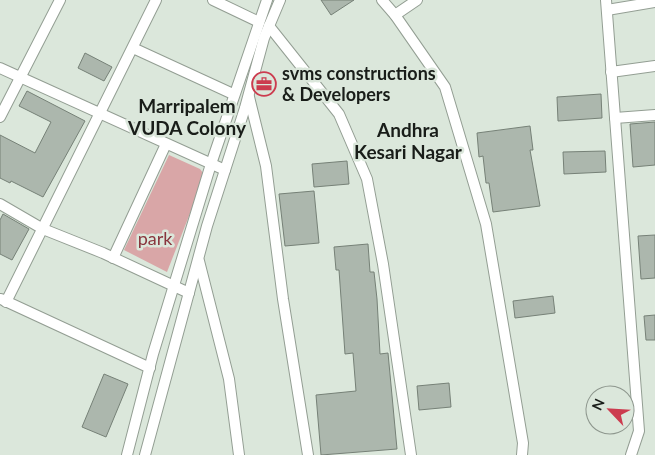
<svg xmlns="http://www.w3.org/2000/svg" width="655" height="455" font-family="Lato,sans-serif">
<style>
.green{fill:#d9a6a7}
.building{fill:#acb7ad;stroke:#768177}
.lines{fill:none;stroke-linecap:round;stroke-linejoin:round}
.minor-casing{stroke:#939e93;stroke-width:12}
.minor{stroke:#fff;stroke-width:10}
.labels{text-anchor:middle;stroke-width:5;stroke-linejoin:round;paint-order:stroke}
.poi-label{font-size:18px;font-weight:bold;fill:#191d19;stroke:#dbe7db;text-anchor:start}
.park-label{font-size:18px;fill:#89353d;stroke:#dbe7db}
.neighbourhood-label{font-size:19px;font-weight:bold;fill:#191d19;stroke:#dbe7db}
</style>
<rect width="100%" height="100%" fill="#dbe7db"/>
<polygon class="green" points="169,155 200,169 203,173 196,198 167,272 124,250"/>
<g class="building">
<polygon points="321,0 354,0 331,15"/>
<polygon points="85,53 112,67 104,81 78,68"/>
<polygon points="27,91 85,121 43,197 11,181 10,183 0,178 0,135 35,153 51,122 19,106"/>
<polygon points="601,94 602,118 558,121 557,97"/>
<polygon points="655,122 655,165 633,167 630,124"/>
<polygon points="530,126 533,150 530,150 540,206 493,212 489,183 486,183 483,156 479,157 477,133"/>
<polygon points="605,151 606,172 564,174 563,152"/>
<polygon points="347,161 349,184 314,187 312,164"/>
<polygon points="314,191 319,243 285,246 279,194"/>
<polygon points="3,214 29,229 12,260 0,254 0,220"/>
<polygon points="655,235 655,278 641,279 638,236"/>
<polygon points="368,244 370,272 374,272 377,299 380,354 388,353 397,449 321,455 316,395 356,391 353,353 345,354 339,270 336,270 334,247"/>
<polygon points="553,296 555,313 515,318 513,301"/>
<polygon points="655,315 655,340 646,340 644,316"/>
<polygon points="104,374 128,384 106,437 82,427"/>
<polygon points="449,383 451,407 419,410 417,386"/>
</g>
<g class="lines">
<g class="minor-casing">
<g id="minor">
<polyline points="213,0 259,22"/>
<polyline points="382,0 395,15 445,87 486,224 523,443 522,455"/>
<polyline points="606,0 639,431 631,455"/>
<polyline points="607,10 655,2"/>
<polyline points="395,15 417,0"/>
<polyline points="269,26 339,114 367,179 383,264 411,455"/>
<polyline points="133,48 233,94"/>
<polyline points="0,68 225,170"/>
<polyline points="611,72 655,66"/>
<polyline points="249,97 266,166 283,299 308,455"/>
<polyline points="0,117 60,0"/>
<polyline points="615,118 655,115"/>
<polyline points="0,204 43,229 103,253 189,293"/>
<polyline points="113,258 166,144"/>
<polyline points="199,261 229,379 239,455"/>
<polyline points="1,299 150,368"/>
<polyline points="6,302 156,0"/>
<polyline points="127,455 153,354 211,164 267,0"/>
<polyline points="145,455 207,226 245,108 264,38 280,0"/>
</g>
</g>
<use href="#minor" class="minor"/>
</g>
<defs>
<g id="office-ring" transform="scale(1.25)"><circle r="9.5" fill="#dbe7db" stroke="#cc3c4f" stroke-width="1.5"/><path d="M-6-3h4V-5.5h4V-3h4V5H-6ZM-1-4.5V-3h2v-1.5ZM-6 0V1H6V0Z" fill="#cc3c4f"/></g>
</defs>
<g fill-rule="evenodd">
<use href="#office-ring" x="264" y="84"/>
</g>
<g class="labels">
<g class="poi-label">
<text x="282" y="80">svms constructions<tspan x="282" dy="21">&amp; Developers</tspan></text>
</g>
<g class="park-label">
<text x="155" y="245">park</text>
</g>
<g class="neighbourhood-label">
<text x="187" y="113">Marripalem<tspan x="187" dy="22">VUDA Colony</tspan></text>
<text x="408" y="137">Andhra<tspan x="408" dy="22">Kesari Nagar</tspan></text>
</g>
</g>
<g transform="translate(610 410) rotate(295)"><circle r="24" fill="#dbe7db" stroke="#8d968d"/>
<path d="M0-4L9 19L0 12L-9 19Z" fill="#cc3c4f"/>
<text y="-8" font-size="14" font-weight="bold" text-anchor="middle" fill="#191d19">N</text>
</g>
</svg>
